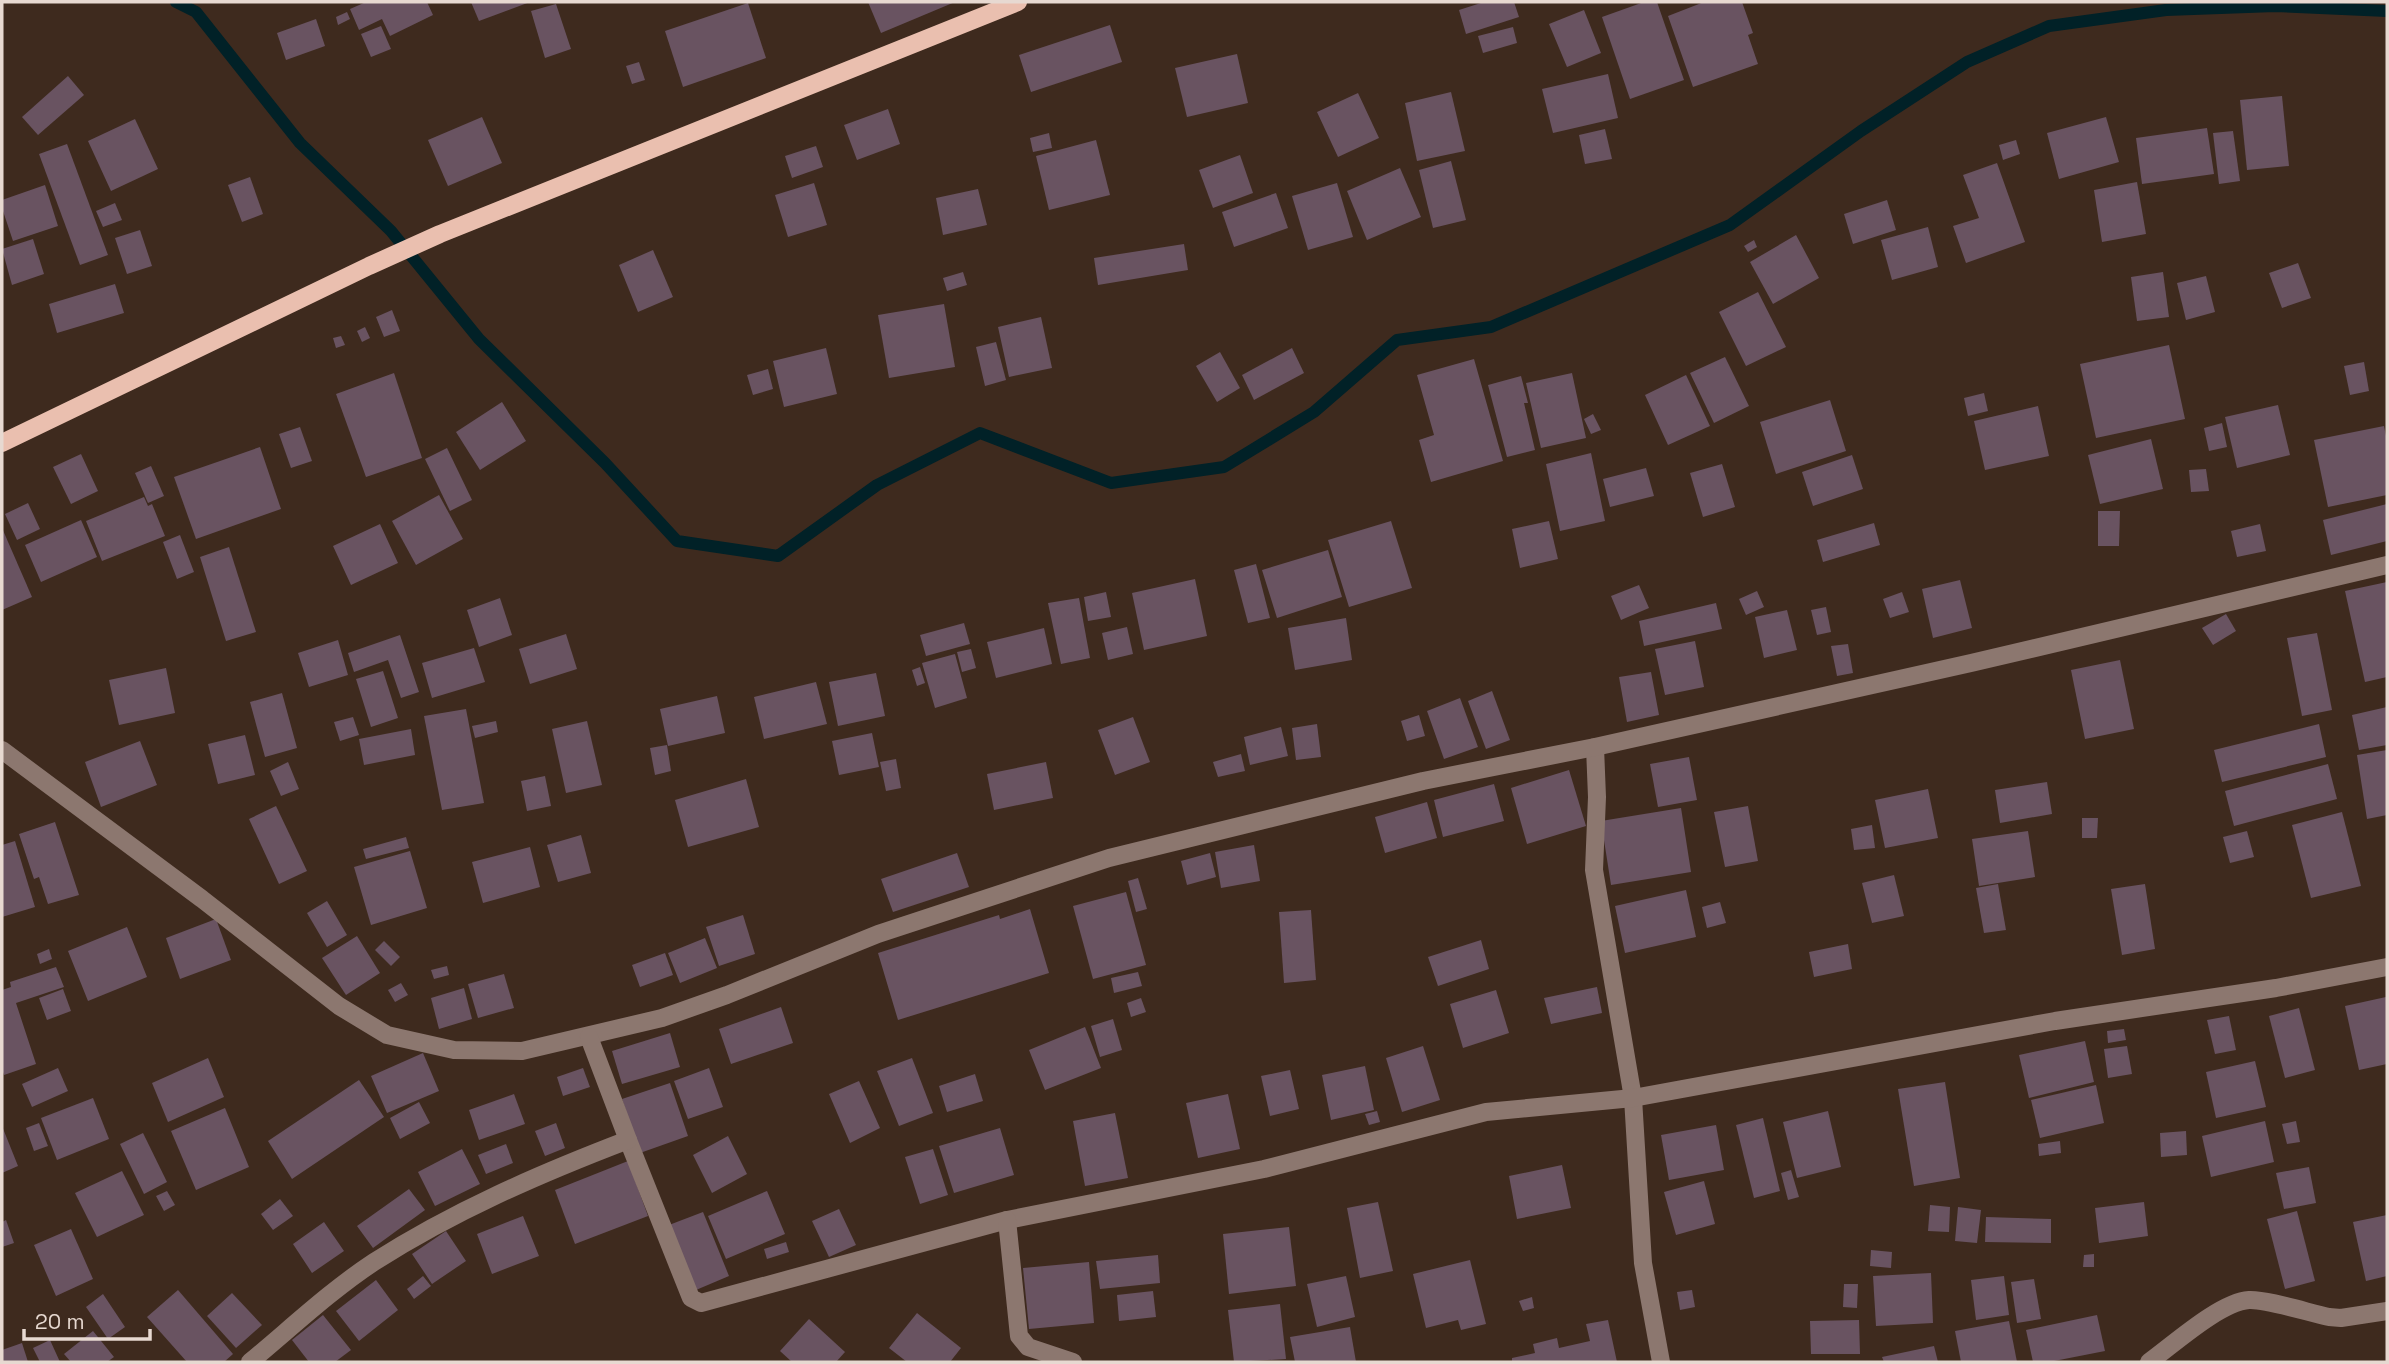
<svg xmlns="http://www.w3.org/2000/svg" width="2389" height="1364" font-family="'Space Grotesk',sans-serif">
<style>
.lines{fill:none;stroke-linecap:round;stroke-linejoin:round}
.stream{stroke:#012127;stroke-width:12}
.building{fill:#695361}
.minor{stroke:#8c776f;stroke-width:18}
.major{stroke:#eabfaf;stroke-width:18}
</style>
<rect width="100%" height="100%" fill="#3e2a1e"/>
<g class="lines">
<polyline class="stream" points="176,2 196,12 300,143 391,231 479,339 605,463 677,541 778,556 877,485 980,433 1111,483 1224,467 1314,412 1397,340 1491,327 1730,225 1861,131 1967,62 2049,26 2166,10 2275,6 2387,11"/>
</g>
<g class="building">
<polygon points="366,2 427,2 433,15 390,36 382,19 359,30 350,9"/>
<polygon points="471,2 530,2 479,21"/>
<polygon points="868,2 955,2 881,33"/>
<polygon points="1484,2 1514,2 1519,17 1466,34 1459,10"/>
<polygon points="1644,2 1657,2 1684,80 1630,99 1602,17"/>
<polygon points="1704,2 1742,2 1753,33 1748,35 1758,64 1693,87 1668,16"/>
<polygon points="748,3 766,58 683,87 665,31"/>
<polygon points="556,4 571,49 545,58 531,11"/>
<polygon points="1584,10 1601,53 1567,67 1549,24"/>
<polygon points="347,12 350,19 338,25 336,17"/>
<polygon points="316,19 325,46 286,60 277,33"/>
<polygon points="1110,25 1122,62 1031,92 1019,55"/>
<polygon points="381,26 391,49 371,57 361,34"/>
<polygon points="1513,27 1517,43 1483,53 1478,36"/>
<polygon points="1237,54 1248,103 1187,117 1175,68"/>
<polygon points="639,62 645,80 632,84 626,66"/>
<polygon points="1608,74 1618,118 1553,133 1542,89"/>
<polygon points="68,76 84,95 38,135 22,117"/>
<polygon points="1451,92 1465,151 1417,161 1405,103"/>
<polygon points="1358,93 1379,138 1338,157 1317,112"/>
<polygon points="2282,96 2289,166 2247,170 2240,100"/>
<polygon points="888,109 900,144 857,160 844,125"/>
<polygon points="482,117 502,163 448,186 428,140"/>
<polygon points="2106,117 2119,162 2059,179 2047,133"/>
<polygon points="135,119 158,169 111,191 88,141"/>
<polygon points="2207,128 2214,174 2142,184 2136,138"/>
<polygon points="1605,129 1612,159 1585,164 1579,135"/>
<polygon points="2233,131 2240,181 2219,184 2213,133"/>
<polygon points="1049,133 1052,148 1033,152 1030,138"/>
<polygon points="1096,140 1110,195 1049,210 1036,156"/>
<polygon points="2016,140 2020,154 2003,160 1999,145"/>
<polygon points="67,144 108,255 80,265 39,154"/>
<polygon points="816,146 823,167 792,178 785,156"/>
<polygon points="1240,155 1253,193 1213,208 1199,170"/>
<polygon points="1451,161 1466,220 1433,228 1419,170"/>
<polygon points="1997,163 2025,242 1966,263 1953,226 1979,218 1963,175"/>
<polygon points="1400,168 1421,217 1367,240 1347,191"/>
<polygon points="250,177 263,214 242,222 228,185"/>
<polygon points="2137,182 2146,234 2102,242 2094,190"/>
<polygon points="814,183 827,225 788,237 775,195"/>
<polygon points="1337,183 1353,237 1308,250 1292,196"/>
<polygon points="45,185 58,226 13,241 2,208 2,200"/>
<polygon points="978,189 987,225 943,235 936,198"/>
<polygon points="1276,193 1288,228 1234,247 1222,212"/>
<polygon points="1887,200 1896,230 1853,244 1844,214"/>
<polygon points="115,203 122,220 103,227 96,211"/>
<polygon points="1928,227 1938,267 1892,280 1881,240"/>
<polygon points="140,230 152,266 127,274 115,238"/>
<polygon points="1796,235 1819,278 1773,304 1750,262"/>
<polygon points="33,239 44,274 12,285 2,249"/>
<polygon points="1754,240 1757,247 1748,252 1744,246"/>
<polygon points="1184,244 1188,270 1098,285 1094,258"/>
<polygon points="653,250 673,297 638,312 619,265"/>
<polygon points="2298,263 2311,298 2282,308 2269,273"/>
<polygon points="963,272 967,285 947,291 943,278"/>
<polygon points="2163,272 2169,317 2137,321 2131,277"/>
<polygon points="2206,276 2215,312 2186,320 2177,283"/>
<polygon points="115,284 124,313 57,333 49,304"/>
<polygon points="1758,292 1786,347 1746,366 1719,312"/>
<polygon points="944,304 955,367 889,378 878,315"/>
<polygon points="392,310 400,331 384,337 376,317"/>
<polygon points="1041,317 1052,368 1009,377 998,327"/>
<polygon points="365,327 370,338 362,342 357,331"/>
<polygon points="341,336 345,345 336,348 333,338"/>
<polygon points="996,342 1006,380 985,386 976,347"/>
<polygon points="2169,345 2185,419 2096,438 2080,364"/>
<polygon points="826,348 837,394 784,407 773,361"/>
<polygon points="1292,348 1304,373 1254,400 1242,375"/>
<polygon points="1220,352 1240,388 1217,402 1196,366"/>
<polygon points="1725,357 1749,406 1714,423 1690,373"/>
<polygon points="1474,359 1503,461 1431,482 1419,440 1434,435 1417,375"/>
<polygon points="2364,362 2369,391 2350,395 2344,366"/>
<polygon points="768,369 773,389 753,395 747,375"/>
<polygon points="394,373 422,458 366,477 336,394"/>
<polygon points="1572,373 1586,438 1541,448 1526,383"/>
<polygon points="1686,375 1710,426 1668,445 1645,395"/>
<polygon points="1521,376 1528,403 1524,403 1535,450 1507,457 1488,385"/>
<polygon points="1984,393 1988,411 1968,416 1964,398"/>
<polygon points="1830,400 1846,451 1776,474 1760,422"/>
<polygon points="502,402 526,441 480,470 456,432"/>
<polygon points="2278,405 2290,455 2237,468 2225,417"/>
<polygon points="2038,406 2049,456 1985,470 1974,421"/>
<polygon points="1593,414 1601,430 1591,434 1584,419"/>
<polygon points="2222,423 2227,447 2209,451 2204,428"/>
<polygon points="2384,426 2387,441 2387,495 2328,507 2314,440"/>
<polygon points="300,427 312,461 291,468 279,434"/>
<polygon points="2151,439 2163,489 2100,504 2088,455"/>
<polygon points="260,447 281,509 196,539 174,477"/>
<polygon points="447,448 472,500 450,511 425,459"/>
<polygon points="1591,453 1605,521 1560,531 1546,464"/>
<polygon points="81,454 98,491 71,504 53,467"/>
<polygon points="1852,455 1863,489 1813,506 1802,472"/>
<polygon points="1722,464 1735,507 1703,517 1690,473"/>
<polygon points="151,466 164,496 148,503 135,473"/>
<polygon points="1646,468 1654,496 1610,507 1603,479"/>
<polygon points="2206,469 2209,491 2191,492 2189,470"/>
<polygon points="439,495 463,539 416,565 392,521"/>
<polygon points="144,497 148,506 152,504 165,536 102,561 86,521"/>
<polygon points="28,503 40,529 17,540 5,514"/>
<polygon points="2387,504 2387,541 2331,555 2323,520"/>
<polygon points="2098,511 2120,511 2119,546 2098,546"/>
<polygon points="81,520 97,557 41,582 25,545"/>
<polygon points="1391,521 1412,588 1349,607 1328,540"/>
<polygon points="1549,521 1558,559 1520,568 1512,529"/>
<polygon points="1874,523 1880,545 1823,562 1817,540"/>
<polygon points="380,524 398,563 351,585 333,546"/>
<polygon points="2260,524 2266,551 2237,557 2231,531"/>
<polygon points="2,528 32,597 2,610"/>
<polygon points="180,535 194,572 177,579 163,542"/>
<polygon points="229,547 256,632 226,641 200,557"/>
<polygon points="1328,550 1342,597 1277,618 1262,570"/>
<polygon points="1256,564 1270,618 1248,623 1234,570"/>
<polygon points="1195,579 1207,636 1144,650 1132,593"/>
<polygon points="1960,580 1972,628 1933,638 1922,589"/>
<polygon points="2387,582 2387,677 2365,682 2345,591"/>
<polygon points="1639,585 1649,608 1621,620 1611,596"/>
<polygon points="1757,591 1764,607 1746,615 1739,599"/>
<polygon points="1106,592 1111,617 1088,621 1084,597"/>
<polygon points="1902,592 1909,612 1890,618 1883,599"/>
<polygon points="500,598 512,635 479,647 467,610"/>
<polygon points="1079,598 1090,658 1061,664 1048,603"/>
<polygon points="1716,603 1722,629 1644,646 1639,621"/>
<polygon points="1826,607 1831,632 1817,635 1811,610"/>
<polygon points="1787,610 1797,650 1764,658 1755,617"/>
<polygon points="2226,614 2236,631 2213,645 2202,628"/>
<polygon points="1346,618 1352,660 1295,670 1288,628"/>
<polygon points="964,623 970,644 926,656 920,635"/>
<polygon points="1127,627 1133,654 1108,660 1102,633"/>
<polygon points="1044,628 1052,664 996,678 987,642"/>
<polygon points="2317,633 2332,710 2302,716 2287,638"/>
<polygon points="566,634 577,669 530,684 519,649"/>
<polygon points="400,635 419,692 401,698 388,660 354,672 348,653"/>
<polygon points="338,640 348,675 309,687 298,653"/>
<polygon points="1695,641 1704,687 1665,695 1655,649"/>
<polygon points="1848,644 1853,673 1837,676 1831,646"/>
<polygon points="474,648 485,682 432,698 422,663"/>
<polygon points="971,649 976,668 962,672 957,652"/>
<polygon points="955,654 967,698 935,708 922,663"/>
<polygon points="2120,660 2134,729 2085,739 2071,670"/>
<polygon points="920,667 925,683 917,686 912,670"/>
<polygon points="166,668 175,713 119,725 109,680"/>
<polygon points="383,671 398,718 371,727 356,679"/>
<polygon points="1651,672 1659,715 1627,722 1619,677"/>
<polygon points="876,673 885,716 838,726 829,682"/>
<polygon points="816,682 827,724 764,739 754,697"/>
<polygon points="1492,691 1510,740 1486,749 1468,701"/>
<polygon points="282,693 297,748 265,757 250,702"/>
<polygon points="717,696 725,733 668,746 660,709"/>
<polygon points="1460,698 1478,747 1444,759 1427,711"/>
<polygon points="2387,707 2387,745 2359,750 2352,715"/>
<polygon points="466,709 484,803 442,810 424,716"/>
<polygon points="1419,715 1425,736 1407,741 1401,721"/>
<polygon points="353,717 359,735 340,741 334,722"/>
<polygon points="1133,717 1150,762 1115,775 1098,730"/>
<polygon points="496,721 498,732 475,738 472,726"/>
<polygon points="587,721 602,785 566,793 552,729"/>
<polygon points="1317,724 1321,757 1296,760 1292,728"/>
<polygon points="2319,724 2326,757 2222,782 2214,750"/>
<polygon points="1281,727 1288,756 1250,765 1244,737"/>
<polygon points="411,729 415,755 364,765 359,739"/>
<polygon points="872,733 879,767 839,775 832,741"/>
<polygon points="245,735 255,775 218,784 208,744"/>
<polygon points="140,741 157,785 101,807 85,762"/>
<polygon points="667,745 671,771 655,775 650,748"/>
<polygon points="2387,750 2387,815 2367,819 2357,755"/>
<polygon points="1241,754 1245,771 1218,777 1213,762"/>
<polygon points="1689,757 1697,800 1658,807 1650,764"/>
<polygon points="896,759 901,788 886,791 880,762"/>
<polygon points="288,762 299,789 281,796 270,771"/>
<polygon points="1046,762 1053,798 994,810 987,774"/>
<polygon points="2328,764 2337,799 2234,826 2225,791"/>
<polygon points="1569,770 1586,826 1527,844 1511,788"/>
<polygon points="545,776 551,806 527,811 521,781"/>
<polygon points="746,779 759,827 688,847 675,800"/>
<polygon points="2047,782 2052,814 2000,823 1995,790"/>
<polygon points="1494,784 1504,821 1443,837 1434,800"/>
<polygon points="1928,789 1938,838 1885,848 1875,800"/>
<polygon points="1427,802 1437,838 1385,853 1375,817"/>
<polygon points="276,806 307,871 279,884 249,819"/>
<polygon points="1748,806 1758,861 1725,867 1714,812"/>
<polygon points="1681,808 1691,872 1611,885 1601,821"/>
<polygon points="2342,812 2361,886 2311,898 2292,825"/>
<polygon points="2082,818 2098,818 2097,838 2082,838"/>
<polygon points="55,822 79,895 48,904 39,877 34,879 19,834"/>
<polygon points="1872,825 1875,848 1854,850 1851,829"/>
<polygon points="2028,831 2035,877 1979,886 1972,839"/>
<polygon points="2247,831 2254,857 2230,863 2223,837"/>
<polygon points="581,835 591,873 558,882 547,845"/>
<polygon points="406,837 409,848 366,859 363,849"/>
<polygon points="15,841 35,907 2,917 2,845"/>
<polygon points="1254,845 1260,881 1221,888 1215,852"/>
<polygon points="530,847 540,887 483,903 472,862"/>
<polygon points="410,851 427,908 371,925 354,867"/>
<polygon points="957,853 969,887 893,912 881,879"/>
<polygon points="1210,853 1216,877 1187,885 1181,861"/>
<polygon points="1894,875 1904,916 1872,923 1862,883"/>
<polygon points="1138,878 1147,909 1136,912 1128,881"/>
<polygon points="1998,884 2006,930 1984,933 1976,888"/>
<polygon points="2145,884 2155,949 2122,955 2111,889"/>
<polygon points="1686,890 1696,937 1625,953 1615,906"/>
<polygon points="1126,892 1146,965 1093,979 1073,906"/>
<polygon points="327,901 347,935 327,947 307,913"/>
<polygon points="1720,902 1726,923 1707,928 1702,907"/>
<polygon points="1030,909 1049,973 898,1020 878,953 999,915 1000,919"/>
<polygon points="1311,910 1316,980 1284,983 1279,912"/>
<polygon points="743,915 755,954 719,966 706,927"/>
<polygon points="216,919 231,960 180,979 166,938"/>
<polygon points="127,927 147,977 88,1001 68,951"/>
<polygon points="357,936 380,973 346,995 322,958"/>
<polygon points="705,938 717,968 680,983 668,953"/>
<polygon points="1481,940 1489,969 1438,986 1428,957"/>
<polygon points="384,941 400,957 391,966 375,950"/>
<polygon points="1848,944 1852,969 1814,977 1809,952"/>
<polygon points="49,949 52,959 40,964 37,954"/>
<polygon points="665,953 673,975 640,987 632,965"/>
<polygon points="447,966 449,975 434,979 431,970"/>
<polygon points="56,967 64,987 16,1003 36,1064 4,1075 2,1069 2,990 11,987 10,982"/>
<polygon points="1138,972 1142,986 1114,993 1111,978"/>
<polygon points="504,974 514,1008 478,1018 468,984"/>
<polygon points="401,983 408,995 395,1002 388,990"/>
<polygon points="1597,987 1602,1013 1551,1024 1544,998"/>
<polygon points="464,988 472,1019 439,1029 431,998"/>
<polygon points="63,989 71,1011 47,1020 39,998"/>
<polygon points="1496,990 1509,1033 1463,1048 1450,1004"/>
<polygon points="2386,997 2387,1064 2359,1070 2345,1006"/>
<polygon points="1141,998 1146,1012 1131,1017 1127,1003"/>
<polygon points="781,1007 793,1043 731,1064 719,1029"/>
<polygon points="2299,1008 2315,1070 2285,1078 2269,1016"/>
<polygon points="2229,1016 2236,1050 2215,1054 2207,1020"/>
<polygon points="1113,1019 1122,1050 1100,1057 1091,1026"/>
<polygon points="1085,1027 1101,1068 1045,1090 1029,1050"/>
<polygon points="2124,1029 2126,1040 2108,1043 2107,1031"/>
<polygon points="670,1033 680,1067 622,1084 612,1051"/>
<polygon points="2085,1041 2094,1082 2029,1098 2019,1055"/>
<polygon points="1423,1046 1440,1100 1402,1112 1386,1058"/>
<polygon points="2127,1046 2132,1074 2108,1078 2104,1049"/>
<polygon points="423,1053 439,1091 387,1113 371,1076"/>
<polygon points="208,1058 224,1097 168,1122 152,1083"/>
<polygon points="912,1058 933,1113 899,1126 877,1071"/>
<polygon points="2255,1061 2266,1107 2216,1118 2206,1072"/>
<polygon points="1365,1066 1374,1110 1331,1120 1322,1075"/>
<polygon points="58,1068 68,1091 32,1107 22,1084"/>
<polygon points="583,1068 590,1087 563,1096 557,1077"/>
<polygon points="709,1068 723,1107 688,1119 674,1081"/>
<polygon points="1290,1070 1299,1109 1270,1116 1261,1076"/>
<polygon points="975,1074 983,1101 947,1112 939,1086"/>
<polygon points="359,1080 384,1117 292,1179 268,1141"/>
<polygon points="859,1081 880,1128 850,1143 829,1094"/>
<polygon points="1945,1082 1960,1178 1914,1186 1898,1089"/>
<polygon points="670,1083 688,1136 640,1153 622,1099"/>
<polygon points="2096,1085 2104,1123 2040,1138 2031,1100"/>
<polygon points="514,1094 525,1124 479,1140 469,1110"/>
<polygon points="1228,1094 1240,1149 1198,1158 1186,1103"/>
<polygon points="93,1098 109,1139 57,1160 41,1118"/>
<polygon points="419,1102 430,1123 400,1139 390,1118"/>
<polygon points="225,1108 249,1167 196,1190 171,1131"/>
<polygon points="1377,1111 1380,1122 1369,1125 1365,1114"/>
<polygon points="1828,1111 1841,1167 1797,1178 1783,1122"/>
<polygon points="1115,1113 1128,1178 1085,1186 1073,1121"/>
<polygon points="1763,1118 1780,1191 1754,1198 1736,1125"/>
<polygon points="2265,1121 2274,1162 2211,1177 2202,1136"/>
<polygon points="2296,1121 2300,1142 2287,1144 2282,1124"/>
<polygon points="39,1123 48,1146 34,1151 26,1128"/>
<polygon points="556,1123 565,1148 545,1156 535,1131"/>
<polygon points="1716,1125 1724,1170 1669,1180 1661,1135"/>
<polygon points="2,1126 18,1166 2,1173"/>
<polygon points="1000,1128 1014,1175 954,1193 939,1146"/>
<polygon points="2186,1131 2187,1155 2161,1157 2160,1133"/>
<polygon points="143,1133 167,1182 144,1194 120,1144"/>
<polygon points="728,1136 747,1174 712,1193 693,1155"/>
<polygon points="2060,1141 2061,1153 2039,1156 2038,1144"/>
<polygon points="506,1144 513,1163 486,1174 478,1155"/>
<polygon points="462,1149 480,1184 435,1206 418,1172"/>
<polygon points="933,1149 948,1195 920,1204 905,1157"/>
<polygon points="628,1161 648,1216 575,1244 555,1190"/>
<polygon points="1562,1165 1571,1208 1517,1219 1509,1176"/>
<polygon points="2309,1167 2316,1203 2284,1209 2276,1173"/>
<polygon points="1791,1170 1799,1197 1788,1200 1781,1173"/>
<polygon points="122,1171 144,1215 97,1237 75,1193"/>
<polygon points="1704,1181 1715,1224 1676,1235 1664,1192"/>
<polygon points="409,1189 425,1210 373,1248 357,1226"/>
<polygon points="167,1191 175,1205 164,1211 156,1196"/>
<polygon points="767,1191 785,1234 726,1259 708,1216"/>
<polygon points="280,1199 293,1216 273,1230 261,1214"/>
<polygon points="1378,1202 1393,1271 1360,1278 1347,1208"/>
<polygon points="2144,1202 2148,1236 2099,1243 2095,1208"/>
<polygon points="1930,1205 1950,1207 1949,1232 1928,1231"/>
<polygon points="1958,1207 1981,1210 1977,1243 1955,1241"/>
<polygon points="839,1209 856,1245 829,1257 812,1221"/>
<polygon points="2297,1211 2315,1281 2285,1289 2267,1219"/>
<polygon points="703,1212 729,1276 696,1290 669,1225"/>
<polygon points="2387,1215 2387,1276 2366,1281 2353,1222"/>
<polygon points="523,1216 539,1256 492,1274 477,1234"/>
<polygon points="1986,1217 2051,1219 2051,1243 1985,1242"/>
<polygon points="6,1220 14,1243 2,1247 2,1222"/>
<polygon points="324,1222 344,1251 312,1273 293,1244"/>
<polygon points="1289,1227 1296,1286 1229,1294 1223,1234"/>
<polygon points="71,1229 93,1279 56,1296 34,1245"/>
<polygon points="446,1231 466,1261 432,1284 412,1254"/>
<polygon points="786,1242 789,1252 767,1259 764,1249"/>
<polygon points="1871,1250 1892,1252 1891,1268 1870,1266"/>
<polygon points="2094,1254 2094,1267 2083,1267 2084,1255"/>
<polygon points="1158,1255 1160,1283 1100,1289 1096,1261"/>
<polygon points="1470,1260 1486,1324 1461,1330 1458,1320 1426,1328 1413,1274"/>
<polygon points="1089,1262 1094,1323 1029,1329 1023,1268"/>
<polygon points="1931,1273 1933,1323 1876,1326 1873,1276"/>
<polygon points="423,1276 431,1286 414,1299 407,1289"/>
<polygon points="1346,1276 1355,1317 1317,1327 1307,1284"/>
<polygon points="2004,1276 2009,1315 1976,1320 1971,1280"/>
<polygon points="2034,1279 2041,1319 2017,1323 2011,1282"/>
<polygon points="376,1280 398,1310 359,1341 336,1311"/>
<polygon points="1844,1284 1858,1284 1857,1308 1843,1307"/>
<polygon points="178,1290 233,1354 224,1362 187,1362 147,1317"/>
<polygon points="1692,1290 1695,1307 1680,1310 1677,1292"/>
<polygon points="1153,1291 1156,1317 1119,1321 1117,1295"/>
<polygon points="232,1293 262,1325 236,1348 207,1316"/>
<polygon points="103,1294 125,1327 108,1339 86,1307"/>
<polygon points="1532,1297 1534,1308 1523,1311 1519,1301"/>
<polygon points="1280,1304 1286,1359 1234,1362 1228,1310"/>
<polygon points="917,1313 961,1348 950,1362 907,1362 889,1348"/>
<polygon points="323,1315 351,1350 335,1362 309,1362 292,1340"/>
<polygon points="2097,1315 2105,1351 2049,1362 2033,1362 2026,1330"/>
<polygon points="809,1319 845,1352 836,1362 792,1362 780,1351"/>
<polygon points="1608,1320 1617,1362 1512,1362 1512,1358 1535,1353 1533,1344 1557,1338 1559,1348 1590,1341 1586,1324"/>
<polygon points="1859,1320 1860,1354 1811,1354 1810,1321"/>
<polygon points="2009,1321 2017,1362 1961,1362 1955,1331"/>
<polygon points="1350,1327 1356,1362 1295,1362 1290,1337"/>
<polygon points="93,1331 114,1357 107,1362 71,1362 64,1354"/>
<polygon points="50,1340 60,1362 40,1362 33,1348"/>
<polygon points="22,1343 28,1362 2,1362 2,1350"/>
<polygon points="1934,1346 1938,1362 1884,1362 1882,1357"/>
</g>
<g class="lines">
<g class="minor">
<polyline points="1595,747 1597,797 1594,870 1633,1098 1643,1263 1661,1362"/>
<polyline points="2,750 202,899 339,1006 387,1035 454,1050 522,1051 662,1018 727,995 878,934 1109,858 1423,781 1595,747 1971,663 2387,565"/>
<polyline points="628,1140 691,1298 701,1303 1007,1220 1264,1169 1486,1112 1633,1098 2055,1021 2276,988 2387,967"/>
<polyline points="1007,1220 1019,1336 1028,1347 1073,1362"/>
<path d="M250 1362C290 1329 330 1291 374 1262 454 1211 539 1174 628 1140L589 1037"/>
<path d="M2149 1362C2174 1344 2220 1302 2249 1300 2266 1299 2310 1313 2329 1317L2341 1318 2387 1311"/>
</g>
<polyline class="major" points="2,443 369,266 440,234 1018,2"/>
</g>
<rect width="2389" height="1364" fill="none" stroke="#e7d9d1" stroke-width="7"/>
<path d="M24 1329v10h126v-10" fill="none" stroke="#e7d9d1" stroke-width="3.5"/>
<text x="35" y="1329" font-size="21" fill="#e7d9d1" stroke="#3e2a1e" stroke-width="5" paint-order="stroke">20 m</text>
</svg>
